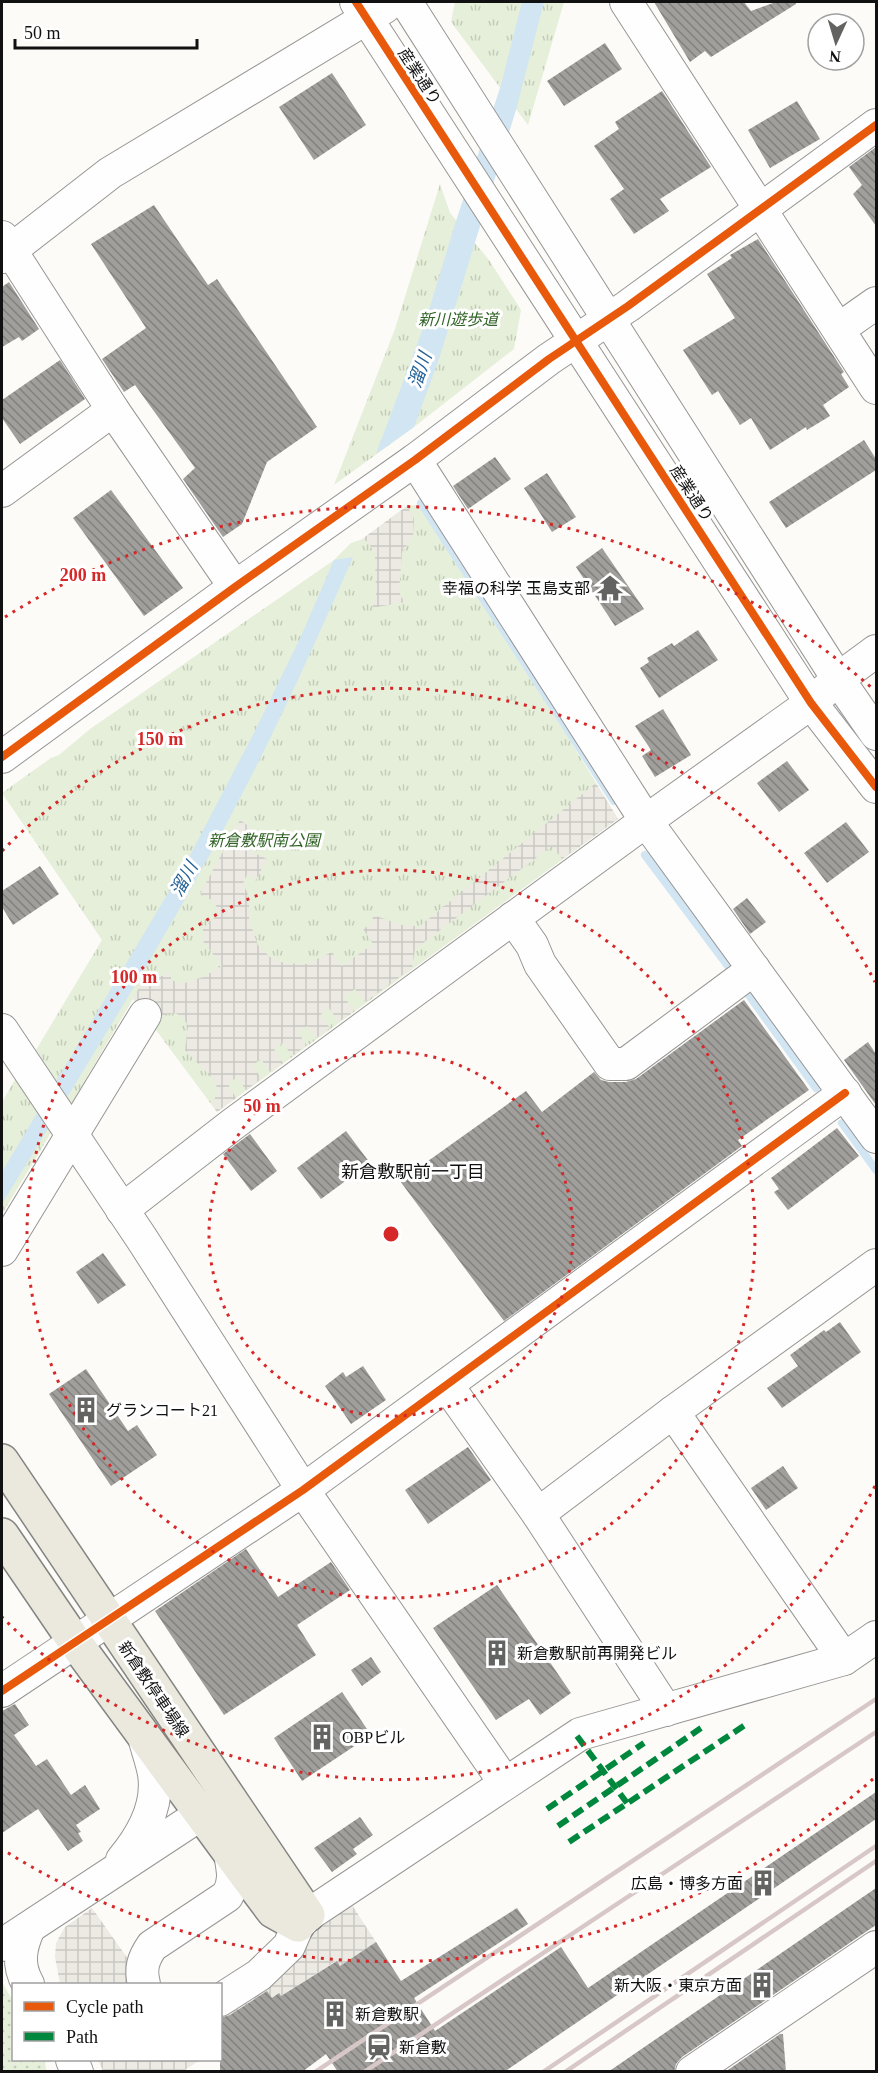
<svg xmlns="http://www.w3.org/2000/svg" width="878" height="2073" font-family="'Times New Roman','Noto Sans JP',serif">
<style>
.park{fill:url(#park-tufts)}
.garden{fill:url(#garden-dots)}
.plaza{fill:url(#plaza-grid)}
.water{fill:#d1e5f3}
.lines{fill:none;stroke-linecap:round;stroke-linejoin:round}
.stream{stroke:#d1e5f3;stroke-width:8}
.building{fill:url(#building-back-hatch)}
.minor-casing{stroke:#979695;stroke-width:34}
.major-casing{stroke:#848482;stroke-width:36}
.minor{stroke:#fffefe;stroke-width:32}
.major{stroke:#ebe8dd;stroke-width:33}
.rail{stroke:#d7c8c7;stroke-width:4.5}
.quiet{stroke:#00873e;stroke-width:6;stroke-dasharray:12 6;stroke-linecap:butt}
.cycleway-casing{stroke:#fff;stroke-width:11}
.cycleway{stroke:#e8590c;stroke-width:8}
.ring{fill:none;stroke:#d62828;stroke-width:3;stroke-dasharray:3 6}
.labels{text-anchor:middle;stroke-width:6;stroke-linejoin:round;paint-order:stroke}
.street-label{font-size:16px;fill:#111;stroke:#fff}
.park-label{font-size:16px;font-style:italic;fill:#316326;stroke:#fff}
.poi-label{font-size:16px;fill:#111;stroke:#fff;text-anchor:start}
.water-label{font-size:18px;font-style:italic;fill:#256297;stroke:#fff}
.neighbourhood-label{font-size:18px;fill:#111;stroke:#fff}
.centre{fill:#d62828;stroke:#fff;stroke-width:3}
.ring-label{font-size:18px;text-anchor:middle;font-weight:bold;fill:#d62828;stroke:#fff;stroke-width:6;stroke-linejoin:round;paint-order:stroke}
</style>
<defs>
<pattern id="park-tufts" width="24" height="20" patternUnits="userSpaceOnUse" patternTransform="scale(1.5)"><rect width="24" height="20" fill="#e5efd9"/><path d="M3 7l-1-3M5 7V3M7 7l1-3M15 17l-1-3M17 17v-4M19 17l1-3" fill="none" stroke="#c3ccb9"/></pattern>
<pattern id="garden-dots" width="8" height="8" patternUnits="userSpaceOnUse" patternTransform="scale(1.5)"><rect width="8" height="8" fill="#e5efd9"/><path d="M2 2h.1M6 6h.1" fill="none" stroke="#c3ccb9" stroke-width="1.8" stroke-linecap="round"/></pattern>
<pattern id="plaza-grid" width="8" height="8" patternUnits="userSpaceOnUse" patternTransform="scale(1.5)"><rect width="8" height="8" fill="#eceae3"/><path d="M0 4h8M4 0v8" fill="none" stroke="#c9c8c2"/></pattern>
<pattern id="building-back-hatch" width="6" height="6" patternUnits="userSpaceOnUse" patternTransform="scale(1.5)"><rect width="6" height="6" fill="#a09f9c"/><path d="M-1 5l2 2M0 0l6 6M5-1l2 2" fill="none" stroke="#81807e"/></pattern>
</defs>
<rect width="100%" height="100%" fill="#fcfbf7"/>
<g class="park">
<polygon points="455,2 564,2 528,125 451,22"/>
<polygon points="440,184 450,213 489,260 521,310 514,349 414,427 334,485 395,329"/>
<polygon points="418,505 568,737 618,819 217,1112 133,999 71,1104 36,1050 102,940 2,793 51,758 59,755 90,729 334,560 351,543 363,539 407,506"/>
<polygon points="17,1076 52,1131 2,1214 2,1102"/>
</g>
<polygon class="garden" points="2,1982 13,2001 14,2060 45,2060 46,2071 4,2071 2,2068"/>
<g class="plaza">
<polygon points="407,506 414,518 413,536 402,552 399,591 401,597 405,602 372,608 376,595 375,554 368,542 362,539"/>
<polygon points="596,783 618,819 562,859 552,846 415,949 412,968 365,1002 355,989 344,997 354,1011 339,1022 329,1008 320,1015 330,1028 316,1038 307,1026 298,1033 307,1045 292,1056 283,1043 274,1049 283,1063 270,1072 261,1059 253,1065 261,1079 246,1090 237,1077 228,1084 236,1098 217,1112 212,1105 218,1091 215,1081 185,1050 188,1026 183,1017 175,1013 148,1018 133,998 149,972 154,976 163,976 171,972 171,979 175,983 185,983 203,977 222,966 203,941 203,929 218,914 217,907 210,899 200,894 240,820 250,827 248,832 252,852 267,859 256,880 247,875 243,883 249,897 249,920 258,945 270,957 284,963 307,964 332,952 342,966 373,944 363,929 372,924 373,915 402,925 415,926 415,930"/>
<polygon points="352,1905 376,1942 340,1966 336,1961 281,1996 279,1994 221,2029 221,2015 299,1943"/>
<polygon points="92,1908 133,1966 136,1984 60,1984 55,1957 56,1943 65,1927"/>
<polygon points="98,2060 200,2060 182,2072 103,2071"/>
</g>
<g class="water">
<polygon points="522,2 544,2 516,110 438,362 414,427 376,454 425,323 456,221 501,85"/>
<path d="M353 557C306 665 256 773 198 876 136 987 68 1095 2 1204V1172L186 863 256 729 302 634 334 560Z"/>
</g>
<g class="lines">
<g class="stream">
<polyline points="421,503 614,801"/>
<polyline points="645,855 734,974"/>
<polyline points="743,987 816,1088"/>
<polyline points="842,1123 876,1170"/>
</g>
</g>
<g class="building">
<polygon points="654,2 744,2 751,11 776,2 795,2 796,4 711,57 705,51 690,62"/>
<polygon points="605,43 622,69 564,106 547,81"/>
<polygon points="332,73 366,125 314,160 279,107"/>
<polygon points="662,91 711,167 660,199 669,211 634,234 610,199 624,189 594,146 619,129 615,122"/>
<polygon points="797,101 820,139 770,168 748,130"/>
<polygon points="876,147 876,226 853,194 862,185 849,167"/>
<polygon points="154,205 208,285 217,279 317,427 267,462 242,524 223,537 183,479 195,468 135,385 124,392 102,359 146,328 91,244"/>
<polygon points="758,239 844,372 841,374 849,387 823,405 830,416 807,430 806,427 770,450 751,418 740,425 718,391 712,395 683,350 735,318 707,274 732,258 730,255"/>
<polygon points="9,282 39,329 22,341 19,337 2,347 2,287"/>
<polygon points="60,360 85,399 20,444 2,418 2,400"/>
<polygon points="864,440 876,459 876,470 786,528 769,502"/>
<polygon points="495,457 511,479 468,509 453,486"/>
<polygon points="547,473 576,517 552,532 524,488"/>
<polygon points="111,490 183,588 144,616 73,518"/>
<polygon points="602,548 644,609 615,626 576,567"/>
<polygon points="698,630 718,660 659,698 640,668 649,662 647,658 672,643 674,646"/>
<polygon points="663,709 691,755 655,777 642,756 651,750 635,726"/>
<polygon points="787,761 809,790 779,812 757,783"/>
<polygon points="846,822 869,852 827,883 804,853"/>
<polygon points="40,866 59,894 13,925 2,907 2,891"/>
<polygon points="747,898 766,922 750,934 733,909"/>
<polygon points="744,1000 809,1090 738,1140 742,1146 504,1321 400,1181 526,1091 542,1112 594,1072 601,1080 609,1082 626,1082 636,1079"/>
<polygon points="868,1042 876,1054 876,1105 844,1060"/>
<polygon points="837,1128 859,1156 788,1210 774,1192 779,1189 771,1178"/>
<polygon points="346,1131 370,1163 321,1199 297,1168"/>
<polygon points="250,1134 277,1171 251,1191 223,1154"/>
<polygon points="103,1253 126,1285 98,1304 76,1272"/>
<polygon points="840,1322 861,1352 782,1408 767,1388 798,1366 790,1355 824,1330 826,1332"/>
<polygon points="363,1366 386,1400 351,1424 325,1386 343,1372 346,1377"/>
<polygon points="86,1369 128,1431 137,1425 157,1455 111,1486 49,1394"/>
<polygon points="468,1447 491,1480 428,1524 405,1490"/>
<polygon points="783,1466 798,1488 766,1510 751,1488"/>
<polygon points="246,1549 278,1597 331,1562 350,1590 297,1625 316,1655 224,1715 155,1611"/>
<polygon points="497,1585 571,1693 540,1715 529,1699 496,1720 433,1628"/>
<polygon points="371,1657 381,1672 362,1686 351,1670"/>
<polygon points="342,1692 371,1735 302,1781 274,1738"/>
<polygon points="15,1704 29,1725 14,1735 36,1766 47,1759 71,1795 85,1785 100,1809 76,1825 81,1832 78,1833 83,1841 68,1851 38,1809 2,1833 2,1711"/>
<polygon points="876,1792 876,1819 504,2072 338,2072 326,2054 302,2072 220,2072 220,2018 230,2015 267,1991 272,1998 279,1993 281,1996 337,1961 340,1966 376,1942 401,1981 517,1908 528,1924 414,1998 435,2031 561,1947 588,1988"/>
<polygon points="360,1817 373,1835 353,1849 357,1854 332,1872 314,1848"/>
<polygon points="876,1888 876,1925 682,2057 676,2064 674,2072 608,2072"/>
<polygon points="780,2034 783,2034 786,2072 725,2072"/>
</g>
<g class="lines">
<g class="minor-casing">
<g id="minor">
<polyline points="356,2 811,703 876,787"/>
<polyline points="406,2 838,679 876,734"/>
<polyline points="626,2 876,388"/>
<polyline points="2,237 113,410 235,587"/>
<polyline points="2,257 110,173 385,7"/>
<polyline points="839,329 876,303"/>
<polyline points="415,460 646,821 876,1137"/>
<polyline points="2,491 113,410"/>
<polyline points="2,757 235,587 415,460 549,359 628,306 876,125"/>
<polyline points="513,918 532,945 540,964 610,1064 626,1064 754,969"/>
<polyline points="2,1030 142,1239 303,1490 505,1783"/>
<polyline points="122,1210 233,1124 426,982 646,821 811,703 838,679 876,651"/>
<polyline points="2,1250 145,1015"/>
<polyline points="447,1385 538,1514 666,1710"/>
<polyline points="673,1412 844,1659"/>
<polyline points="538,1514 673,1412 876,1265"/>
<polyline points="2,1691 303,1490 845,1093"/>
<path d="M122 1860C142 1836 159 1806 154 1774 152 1762 147 1749 144 1737"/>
<polyline points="2,1945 224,1799"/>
<path d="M28 1984C17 1965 20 1948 29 1928"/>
<path d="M144 1984C140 1969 143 1959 152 1946L227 1896C236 1882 233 1870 230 1854"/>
<polyline points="220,2000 259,1975 289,1946 298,1925 308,1915 580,1734 844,1659 876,1637"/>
<polyline points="72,2060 77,2072"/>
<polyline points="692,2072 876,1947"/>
</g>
</g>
<g class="major-casing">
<g id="major">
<polyline points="2,1461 308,1915"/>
<polyline points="2,1535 75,1642 246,1875 273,1911 298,1925"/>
</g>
</g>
<use href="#minor" class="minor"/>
<use href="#major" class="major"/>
<g class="rail">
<polyline points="315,2072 876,1699"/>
<polyline points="364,2072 876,1732"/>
<polyline points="543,2072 876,1846"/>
<polyline points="565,2072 876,1861"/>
</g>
<g class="quiet">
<polyline points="577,1736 627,1803"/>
<polyline points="547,1809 644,1743"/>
<polyline points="558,1826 701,1728"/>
<polyline points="569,1842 745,1725"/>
</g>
<g class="cycleway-casing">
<g id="cycleway">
<polyline points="356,2 811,703 876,787"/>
<polyline points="2,757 235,587 415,460 549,359 628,306 876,125"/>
<polyline points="2,1691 303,1490 845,1093"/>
</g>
</g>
<use href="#cycleway" class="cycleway"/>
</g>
<g class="ring">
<circle cx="391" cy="1234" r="182"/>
<circle cx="391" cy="1234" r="364"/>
<path d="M875 1486A546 546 0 0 1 2 1617M2 851A546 546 0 0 1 875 982"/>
<path d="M873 1779A728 728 0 0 1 5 1851M5 617A728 728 0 0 1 873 689"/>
</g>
<defs>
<g id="temple-bare" transform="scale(2.07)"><path d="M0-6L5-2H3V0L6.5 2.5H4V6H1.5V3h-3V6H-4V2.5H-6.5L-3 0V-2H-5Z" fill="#636362" stroke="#fff" stroke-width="2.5" paint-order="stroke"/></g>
<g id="building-bare" transform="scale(2.07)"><path d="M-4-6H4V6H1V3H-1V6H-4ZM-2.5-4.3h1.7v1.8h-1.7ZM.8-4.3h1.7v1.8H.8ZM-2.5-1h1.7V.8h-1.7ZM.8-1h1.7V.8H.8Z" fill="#636362" stroke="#fff" stroke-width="2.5" paint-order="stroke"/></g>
<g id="station-bare" transform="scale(2.07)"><path d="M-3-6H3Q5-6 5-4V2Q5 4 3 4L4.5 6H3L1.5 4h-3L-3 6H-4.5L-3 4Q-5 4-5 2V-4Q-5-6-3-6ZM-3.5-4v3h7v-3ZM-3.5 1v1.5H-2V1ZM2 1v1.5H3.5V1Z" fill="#636362" stroke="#fff" stroke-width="2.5" paint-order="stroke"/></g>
</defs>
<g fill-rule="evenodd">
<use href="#temple-bare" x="610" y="588"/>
<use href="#building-bare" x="86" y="1410"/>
<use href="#building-bare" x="497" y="1653"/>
<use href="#building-bare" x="322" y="1737"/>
<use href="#building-bare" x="763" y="1883"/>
<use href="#building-bare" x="762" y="1985"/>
<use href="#building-bare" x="335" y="2014"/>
<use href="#station-bare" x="379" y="2047"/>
</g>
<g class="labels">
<g class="street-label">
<text transform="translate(420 76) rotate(57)" y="6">産業通り</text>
<text transform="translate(692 493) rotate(57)" y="6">産業通り</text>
<text transform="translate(154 1689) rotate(56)" y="6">新倉敷停車場線</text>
</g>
<g class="park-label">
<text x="458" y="325">新川遊歩道</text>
<text x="264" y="846">新倉敷駅南公園</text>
</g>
<g class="poi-label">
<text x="590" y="594" text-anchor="end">幸福の科学 玉島支部</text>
<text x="106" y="1416">グランコート21</text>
<text x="517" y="1659">新倉敷駅前再開発ビル</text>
<text x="342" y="1743">OBPビル</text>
<text x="743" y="1889" text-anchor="end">広島・博多方面</text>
<text x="742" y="1991" text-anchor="end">新大阪・東京方面</text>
<text x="355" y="2020">新倉敷駅</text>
<text x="399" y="2053">新倉敷</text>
</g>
<g class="water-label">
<text transform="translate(420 370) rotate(-71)" y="6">溜川</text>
<text transform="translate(184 879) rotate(-61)" y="6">溜川</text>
</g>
<g class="neighbourhood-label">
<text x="413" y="1178">新倉敷駅前一丁目</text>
</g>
</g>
<circle cx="391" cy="1234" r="9" class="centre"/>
<g class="ring-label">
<text x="83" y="581">200 m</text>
<text x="160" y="745">150 m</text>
<text x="134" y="983">100 m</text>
<text x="262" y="1112">50 m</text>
</g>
<rect width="878" height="2073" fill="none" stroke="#111111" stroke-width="6"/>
<rect x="12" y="1983" width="210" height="78" fill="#ffffff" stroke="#a0a0a0" stroke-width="1.5"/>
<rect x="24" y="2002" width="30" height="9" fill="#e8590c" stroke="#a0a0a0" stroke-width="1.5"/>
<text x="66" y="2013" font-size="18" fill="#111111">Cycle path</text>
<rect x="24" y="2032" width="30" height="9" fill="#00873e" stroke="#a0a0a0" stroke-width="1.5"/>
<text x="66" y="2043" font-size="18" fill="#111111">Path</text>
<g transform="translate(836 42) rotate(184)"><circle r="28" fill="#ffffff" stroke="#a0a0a0" stroke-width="1.5"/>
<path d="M0-4.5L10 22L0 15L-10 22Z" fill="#636362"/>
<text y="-9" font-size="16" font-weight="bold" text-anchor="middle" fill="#111111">N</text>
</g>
<path d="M15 39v9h182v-9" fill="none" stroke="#111111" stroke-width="3"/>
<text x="24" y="39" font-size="18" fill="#111111" stroke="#ffffff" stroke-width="4.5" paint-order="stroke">50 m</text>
</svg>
